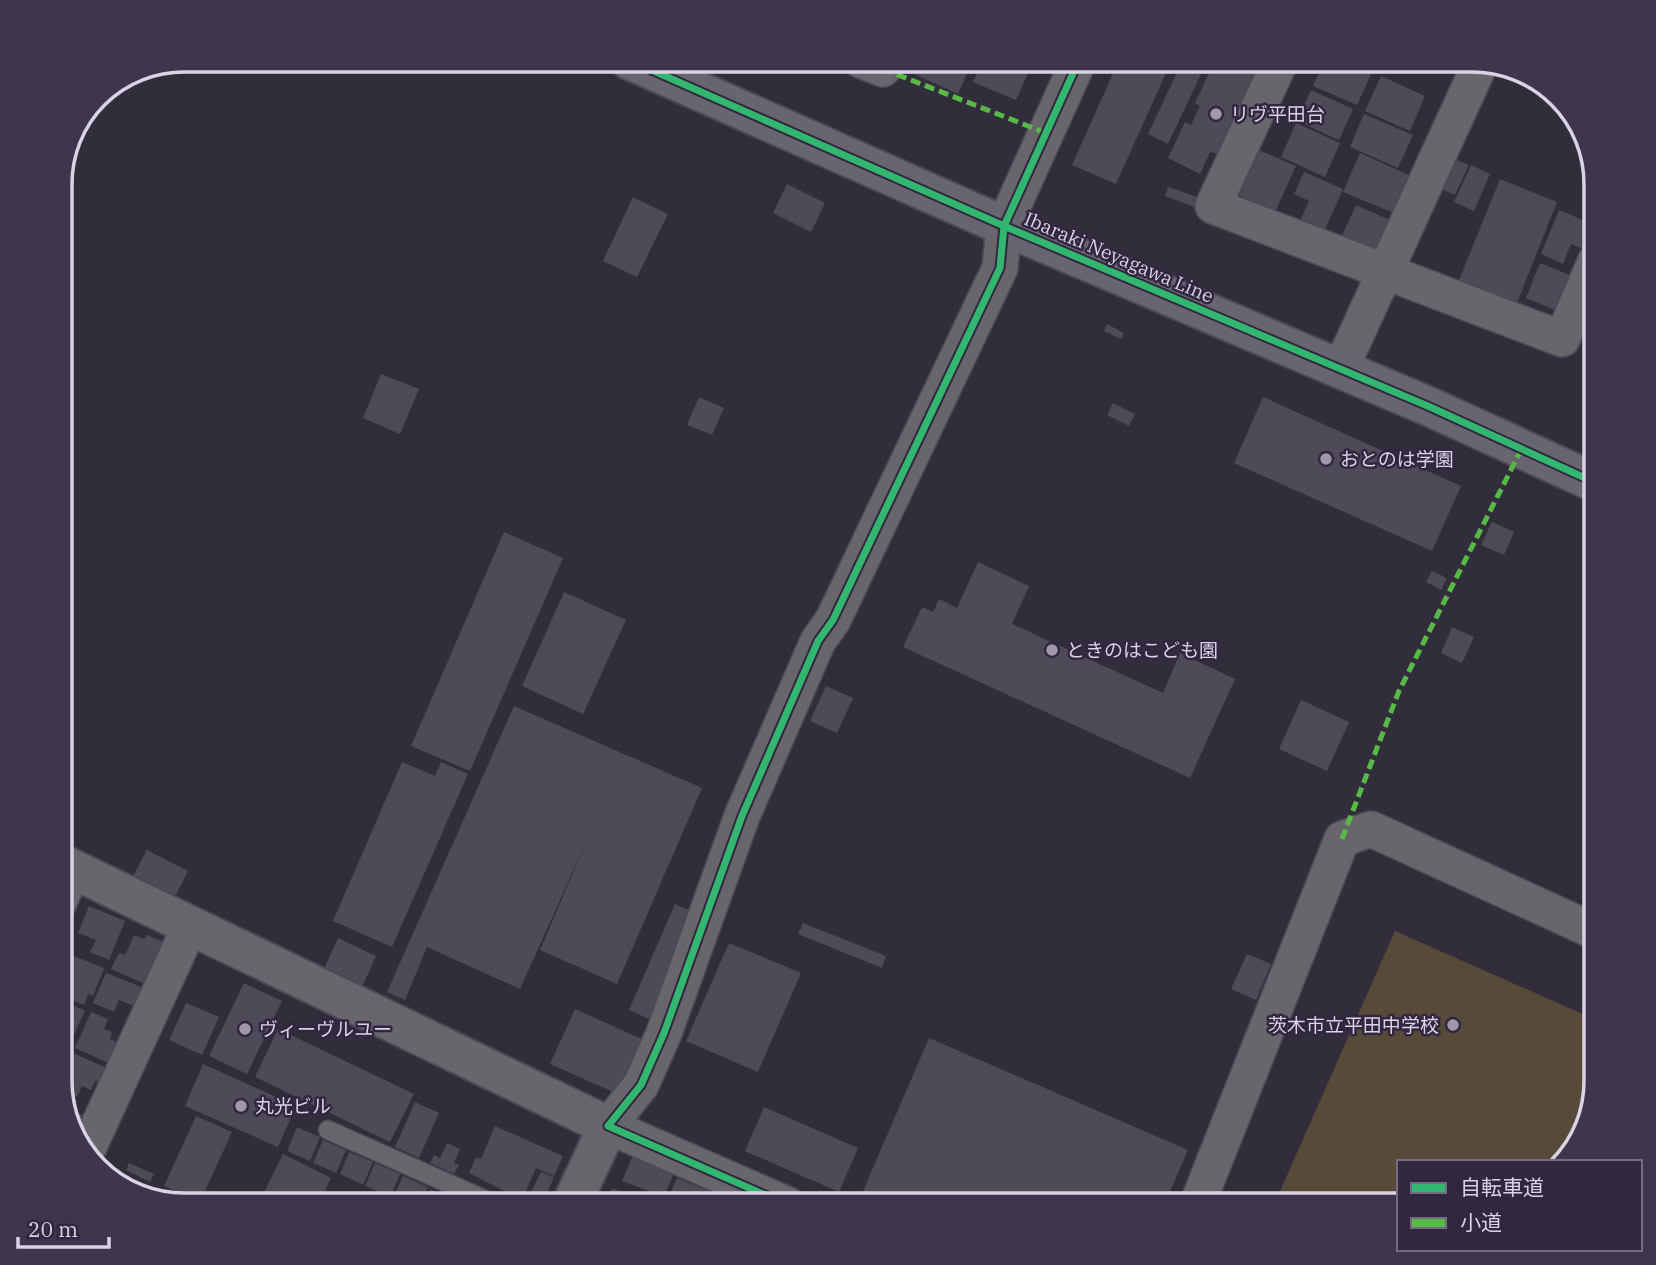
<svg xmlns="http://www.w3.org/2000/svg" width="1656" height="1265" font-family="'IBM Plex Serif','Noto Sans JP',serif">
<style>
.green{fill:#574a39}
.building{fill:#4f4a57}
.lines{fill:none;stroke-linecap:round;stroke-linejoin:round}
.service-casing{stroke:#4e4855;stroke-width:21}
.minor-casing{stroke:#4e4855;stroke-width:38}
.tertiary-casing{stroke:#4e4855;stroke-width:42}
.primary-casing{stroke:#4e4855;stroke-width:42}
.service{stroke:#68656b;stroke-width:18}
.minor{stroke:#68656b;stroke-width:35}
.tertiary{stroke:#68656b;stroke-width:38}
.primary{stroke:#69656f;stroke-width:38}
.quiet{stroke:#58b947;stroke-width:5;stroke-dasharray:10 5;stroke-linecap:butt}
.cycleway-casing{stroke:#312741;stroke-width:11}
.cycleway{stroke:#33b770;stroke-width:7}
.poi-dot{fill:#9f99a9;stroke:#312741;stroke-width:2.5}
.labels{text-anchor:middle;stroke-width:5;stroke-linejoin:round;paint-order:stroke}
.poi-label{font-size:19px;fill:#d9d3e4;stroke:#312741;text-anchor:start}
.street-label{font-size:19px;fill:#d9d3e4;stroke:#312741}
.rim{fill:none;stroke:#d9d3e4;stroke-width:3.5}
</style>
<rect width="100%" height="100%" fill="#322d3b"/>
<polygon class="green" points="1395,931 1596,1020 1596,1082 1571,1157 1565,1162 1399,1162 1399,1205 1274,1205"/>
<g class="building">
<polygon points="918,60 973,60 958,94 912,73"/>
<polygon points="996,60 1034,60 1016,100 973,82 983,61 993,66"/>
<polygon points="1119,60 1166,60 1171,62 1116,184 1072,165"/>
<polygon points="1215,60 1262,60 1217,154 1210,152 1200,174 1168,158 1185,122 1191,125 1200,106 1195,103"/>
<polygon points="1325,60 1344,60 1372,72 1357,105 1313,86"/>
<polygon points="1182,62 1202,72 1168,144 1148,134"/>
<polygon points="1381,76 1425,96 1410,131 1365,111"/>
<polygon points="1311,90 1353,109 1339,140 1297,121"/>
<polygon points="1364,114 1413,135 1398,168 1350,147"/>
<polygon points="1296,123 1340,143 1325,177 1281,157"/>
<polygon points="1259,150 1296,166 1275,212 1239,195"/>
<polygon points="1360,153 1413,177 1396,214 1343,192"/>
<polygon points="1456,160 1469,165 1455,195 1443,190"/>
<polygon points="1471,165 1490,174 1474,211 1454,202"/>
<polygon points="1304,172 1343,189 1323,234 1299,223 1309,201 1294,194"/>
<polygon points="1500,179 1557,202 1515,308 1457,285"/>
<polygon points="787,184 825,203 811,232 773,213"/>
<polygon points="1168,187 1200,198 1197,208 1165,196"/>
<polygon points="633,197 668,214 637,277 603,261"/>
<polygon points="1356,205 1392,221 1377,254 1341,238"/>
<polygon points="1559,210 1595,225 1585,250 1571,244 1563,264 1541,254"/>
<polygon points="1540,263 1575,277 1566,301 1560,298 1555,310 1526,298"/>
<polygon points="1107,324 1124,333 1121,339 1104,331"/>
<polygon points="381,374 419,389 400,434 363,418"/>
<polygon points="699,397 724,408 712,435 687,425"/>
<polygon points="1263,397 1461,486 1432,551 1234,463"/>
<polygon points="1113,403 1135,414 1129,426 1107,415"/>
<polygon points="1492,522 1514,532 1504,555 1481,545"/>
<polygon points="504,532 563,558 470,771 411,746"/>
<polygon points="978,562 1029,586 1012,624 1163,693 1180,653 1235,679 1190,778 903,647 922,607 933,612 939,599 957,608"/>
<polygon points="1432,571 1447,578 1441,590 1426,582"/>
<polygon points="564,592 626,620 583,714 522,686"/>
<polygon points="1452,627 1474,637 1462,663 1441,653"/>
<polygon points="826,686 853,698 837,733 810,721"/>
<polygon points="1301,700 1349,722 1327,771 1279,749"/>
<polygon points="514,706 702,788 617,984 540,950 588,838 520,989 427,947 405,1000 387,992"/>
<polygon points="402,762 435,776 441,762 468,774 392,947 333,921"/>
<polygon points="147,850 188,871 175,897 133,876"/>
<polygon points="675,904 702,916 656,1022 629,1010"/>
<polygon points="89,906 125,921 109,960 90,952 96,940 78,933"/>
<polygon points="803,923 886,956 882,968 798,934"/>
<polygon points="134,935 144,939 147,935 164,942 145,984 111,969 119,953 125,955"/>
<polygon points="338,938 376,956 362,987 323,971"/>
<polygon points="729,943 801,973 758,1072 686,1041"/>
<polygon points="69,954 104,968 93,996 88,994 84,1005 64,997 72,978 61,973"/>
<polygon points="1247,954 1271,964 1256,1000 1231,989"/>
<polygon points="106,973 144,988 136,1007 119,1000 114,1012 93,1003"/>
<polygon points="244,983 282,1001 247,1074 209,1056"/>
<polygon points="60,999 85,1011 68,1047 60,1043"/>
<polygon points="186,1003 219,1017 202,1055 169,1040"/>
<polygon points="575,1009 644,1040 620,1095 550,1064"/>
<polygon points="91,1012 108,1019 104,1029 112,1032 110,1039 122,1044 113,1065 75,1048"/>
<polygon points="278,1029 414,1094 390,1142 255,1077"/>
<polygon points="929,1038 1188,1150 1164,1205 878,1205 860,1198"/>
<polygon points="71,1052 109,1069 102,1084 95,1081 91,1090 82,1086 77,1097 60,1089 60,1076"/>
<polygon points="203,1064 296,1106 278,1147 185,1106"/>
<polygon points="61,1094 77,1101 73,1111 84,1116 76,1135 72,1133"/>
<polygon points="415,1102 439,1113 419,1158 395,1147"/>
<polygon points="764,1107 858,1148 839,1192 745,1151"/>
<polygon points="196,1116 232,1132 200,1202 164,1186"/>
<polygon points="495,1126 563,1156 554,1176 536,1168 522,1200 469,1173 476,1157 481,1159"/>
<polygon points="297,1127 320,1137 310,1161 287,1151"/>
<polygon points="323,1140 346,1150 336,1173 313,1163"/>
<polygon points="447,1143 460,1149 454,1163 459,1165 454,1174 430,1163 434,1155 440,1158"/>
<polygon points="349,1152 373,1162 363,1185 340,1174"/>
<polygon points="634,1153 675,1170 664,1197 622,1181"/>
<polygon points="283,1154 331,1178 318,1205 258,1205"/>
<polygon points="129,1163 154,1174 150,1182 126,1170"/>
<polygon points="375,1163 400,1174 390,1197 365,1186"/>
<polygon points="541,1172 554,1177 544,1200 530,1194"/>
<polygon points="403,1176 428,1187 419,1205 409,1205 393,1198"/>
<polygon points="677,1178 716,1194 711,1205 665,1205"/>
<polygon points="612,1188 655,1205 604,1205"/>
<polygon points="430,1189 452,1199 450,1205 422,1205"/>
</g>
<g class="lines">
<g class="service-casing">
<g id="service">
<polyline points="60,921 81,873"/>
<polyline points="328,1130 497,1205"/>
</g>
</g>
<g class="minor-casing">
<g id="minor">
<polyline points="860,60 883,69 887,60"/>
<polyline points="1281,60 1213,206 1562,339 1596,260"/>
<polyline points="1341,368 1481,62"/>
<polyline points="86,1153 190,926"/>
<polyline points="788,1205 608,1126 641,1085 664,1033 742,816 818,641 833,620 1000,268 1004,226 1079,60"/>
<polyline points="1197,1205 1342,839 1371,829 1596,932"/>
</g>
</g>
<g class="tertiary-casing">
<polyline id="tertiary" points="60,863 608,1126 571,1205"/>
</g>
<g class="primary-casing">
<polyline id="primary" points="629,60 1004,226 1430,407 1596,483"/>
</g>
<use href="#service" class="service"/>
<use href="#minor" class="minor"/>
<use href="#tertiary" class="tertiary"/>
<use href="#primary" class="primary"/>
<g class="quiet">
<polyline points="883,69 1046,133"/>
<polyline points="1342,839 1399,691 1521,450"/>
</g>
<g class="cycleway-casing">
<g id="cycleway">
<polyline points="629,60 1004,226 1430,407 1596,483"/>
<polyline points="788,1205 608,1126 641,1085 664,1033 742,816 818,641 833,620 1000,268 1004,226 1079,60"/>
</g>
</g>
<use href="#cycleway" class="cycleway"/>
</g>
<g class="poi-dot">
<circle cx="1216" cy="114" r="7"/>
<circle cx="1326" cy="459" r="7"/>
<circle cx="1052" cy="650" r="7"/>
<circle cx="1453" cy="1025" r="7"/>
<circle cx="245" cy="1029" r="7"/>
<circle cx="241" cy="1106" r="7"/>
</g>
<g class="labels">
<g class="poi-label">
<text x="1230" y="121">リヴ平田台</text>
<text x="1340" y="466">おとのは学園</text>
<text x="1066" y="657">ときのはこども園</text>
<text x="1439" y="1032" text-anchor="end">茨木市立平田中学校</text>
<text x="259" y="1036">ヴィーヴルユー</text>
<text x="255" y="1113">丸光ビル</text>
</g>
<g class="street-label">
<text transform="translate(1119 257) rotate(23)" y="7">Ibaraki Neyagawa Line</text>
</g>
</g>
<path d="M0 0H1656V1265H0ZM184 72H1472A112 112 0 0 1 1584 184V1081A112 112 0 0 1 1472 1193H184A112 112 0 0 1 72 1081V184A112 112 0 0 1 184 72Z" fill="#3e354e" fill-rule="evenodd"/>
<path class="rim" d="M184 72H1472A112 112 0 0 1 1584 184V1081A112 112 0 0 1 1472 1193H184A112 112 0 0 1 72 1081V184A112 112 0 0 1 184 72Z"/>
<rect x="1397" y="1160" width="245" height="91" fill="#312741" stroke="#746c82" stroke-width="2"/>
<rect x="1411" y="1183" width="35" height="10" fill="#33b770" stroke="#746c82" stroke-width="2"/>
<text x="1460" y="1195" font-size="21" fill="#d9d3e4">自転車道</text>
<rect x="1411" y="1218" width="35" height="10" fill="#58b947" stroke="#746c82" stroke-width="2"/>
<text x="1460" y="1230" font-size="21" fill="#d9d3e4">小道</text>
<path d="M18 1237v10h91v-10" fill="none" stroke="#d9d3e4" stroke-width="3.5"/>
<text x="28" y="1237" font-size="21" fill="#d9d3e4" stroke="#312741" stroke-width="5" paint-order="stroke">20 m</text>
</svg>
